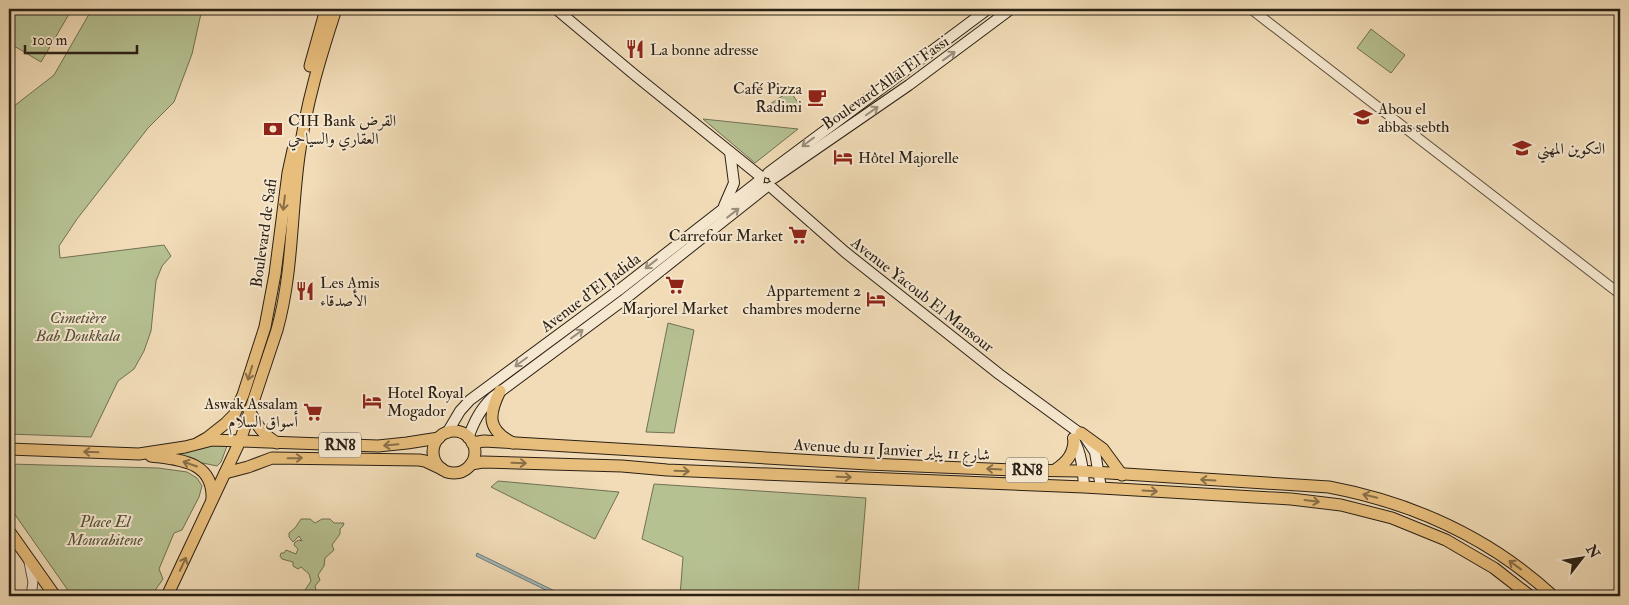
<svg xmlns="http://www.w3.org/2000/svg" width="1629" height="605" font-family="'IM FELL Double Pica',Amiri,serif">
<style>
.green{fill:#b6c192;stroke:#707054}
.water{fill:#a1b8bb;stroke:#717b79}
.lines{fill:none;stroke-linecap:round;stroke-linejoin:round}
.tertiary-casing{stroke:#5c4f3e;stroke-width:11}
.secondary-casing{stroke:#2a2015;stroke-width:12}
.primary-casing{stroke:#2a2015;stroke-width:13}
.tertiary{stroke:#f6e8d0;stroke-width:9}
.secondary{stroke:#f6e8d0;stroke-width:10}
.primary{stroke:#e8be7c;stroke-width:11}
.oneway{stroke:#9a8e7c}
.oneway2{stroke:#896f48}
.labels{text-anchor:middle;stroke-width:4;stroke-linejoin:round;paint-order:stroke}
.shield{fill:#f6e8d0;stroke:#675c4d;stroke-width:1}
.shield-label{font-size:15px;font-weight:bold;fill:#2a2015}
.poi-label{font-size:16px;fill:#2a2015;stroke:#f6e8d0;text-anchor:start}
.street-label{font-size:16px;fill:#2a2015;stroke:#f6e8d0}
.park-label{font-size:16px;font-style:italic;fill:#54503a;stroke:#f6e8d0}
</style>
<rect width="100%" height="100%" fill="#f1dcb7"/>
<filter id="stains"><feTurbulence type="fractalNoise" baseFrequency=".004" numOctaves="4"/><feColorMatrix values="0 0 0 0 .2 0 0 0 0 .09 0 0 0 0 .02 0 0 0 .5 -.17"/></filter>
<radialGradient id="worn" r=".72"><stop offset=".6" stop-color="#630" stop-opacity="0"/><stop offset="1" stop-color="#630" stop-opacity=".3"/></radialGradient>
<g class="green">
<polygon points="9,9 72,9 41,62 9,43"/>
<polygon points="92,9 202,9 192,54 174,102 148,128 77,219 59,246 60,258 164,245 171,256 162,266 156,281 151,331 144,351 134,369 118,381 91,437 9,434 9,110 54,75"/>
<polygon points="1371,29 1405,55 1391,73 1357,48"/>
<polygon points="790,91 801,107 767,106"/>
<polygon points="703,119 798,129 755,163"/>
<polygon points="668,323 694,330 674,433 646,432"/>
<polygon points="214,445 227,446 221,462 217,466 159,454"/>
<polygon points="9,464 158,468 187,472 197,478 202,486 199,497 182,530 174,533 159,569 163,579 151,596 72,596 9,506"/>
<polygon points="498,481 619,492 595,539 491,487"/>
<polygon points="654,484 866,498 858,596 680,596 683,557 642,539"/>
<polygon points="301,519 310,519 315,523 322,519 330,519 334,523 344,523 343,526 340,529 340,534 332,545 334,550 325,558 324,566 318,575 320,580 315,586 316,590 312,596 301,596 311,581 309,574 301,567 298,569 293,566 293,562 282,559 280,556 281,553 284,553 286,550 296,554 298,549 294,545 295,542 299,540 302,541 299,536 293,542 289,537 289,533 295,528"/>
</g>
<polygon class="water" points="477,553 565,596 558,596 476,556"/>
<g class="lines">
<g class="tertiary-casing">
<g id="tertiary">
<polyline points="1251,9 1620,294"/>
<polyline points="29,562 33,582 31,596"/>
</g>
</g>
<g class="secondary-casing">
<g id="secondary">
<polyline points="556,9 636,76 760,176"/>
<polyline points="768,173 988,9"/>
<polyline points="774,178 909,85 1011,9"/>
<polyline points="771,187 845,252 999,374 1085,437 1095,452 1101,488"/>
<polyline points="724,206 734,183 730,152"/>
<polyline points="447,433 460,411 470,400 619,290 759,181"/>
<path d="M468 438C474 422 480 409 493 397L625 299 765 188"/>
<path d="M1073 438C1082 454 1083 470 1084 487"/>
</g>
</g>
<g class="primary-casing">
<g id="primary">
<polyline points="310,66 326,9"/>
<path d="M500 391C488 415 487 430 513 443"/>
<path d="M249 410C257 425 262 434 277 443"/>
<circle cx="454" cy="452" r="21"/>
<polyline points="1081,433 1103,449 1122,475"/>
<polyline points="198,443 207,438 226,423 234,415 243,395 265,327 275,274 288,173 293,150"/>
<path d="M472 443 484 441 868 464 1013 470 1078 471 1329 487C1413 503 1489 537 1553 596"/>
<polyline points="9,449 139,454 185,447 212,440 378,446 407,443 439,438"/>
<path d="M151 456C180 460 214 461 212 500"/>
<polyline points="471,464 483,462 622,466 667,470 1084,487 1291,499 1341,505 1392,518 1446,540 1494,568 1530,596"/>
<path d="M1055 470C1067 462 1074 454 1074 439"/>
<polyline points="225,473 248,467 272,458 419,460 425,461 442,469"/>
<polyline points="9,531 55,596"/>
<path d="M167 596 240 441 277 330C293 273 291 214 299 156 306 104 320 58 336 9"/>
</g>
</g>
<use href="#tertiary" class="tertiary"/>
<use href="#secondary" class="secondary"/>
<use href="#primary" class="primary"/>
</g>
<defs><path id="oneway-shaft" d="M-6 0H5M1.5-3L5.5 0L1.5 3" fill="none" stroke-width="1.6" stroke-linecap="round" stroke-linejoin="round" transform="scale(1.25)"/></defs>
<g class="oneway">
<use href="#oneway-shaft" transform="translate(949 56) rotate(-36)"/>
<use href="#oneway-shaft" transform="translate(872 111) rotate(-35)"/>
<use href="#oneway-shaft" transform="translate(808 142) rotate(143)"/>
<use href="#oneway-shaft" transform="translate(733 213) rotate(-38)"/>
<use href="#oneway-shaft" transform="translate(651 264) rotate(142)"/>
<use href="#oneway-shaft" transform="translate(577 334) rotate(-36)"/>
<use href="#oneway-shaft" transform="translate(521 362) rotate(143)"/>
</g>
<g class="oneway2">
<use href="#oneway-shaft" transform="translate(284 203) rotate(97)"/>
<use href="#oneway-shaft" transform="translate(250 373) rotate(107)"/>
<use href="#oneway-shaft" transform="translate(391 445) rotate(175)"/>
<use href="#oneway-shaft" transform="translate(91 452) rotate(-178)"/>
<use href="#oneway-shaft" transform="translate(295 458) rotate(-1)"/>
<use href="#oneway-shaft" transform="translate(519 463) rotate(2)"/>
<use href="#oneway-shaft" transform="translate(190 464) rotate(-161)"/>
<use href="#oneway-shaft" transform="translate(994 469) rotate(-177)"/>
<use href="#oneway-shaft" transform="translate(682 471) rotate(2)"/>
<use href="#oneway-shaft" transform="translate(844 477) rotate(2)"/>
<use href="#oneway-shaft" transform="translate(1208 480) rotate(-177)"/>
<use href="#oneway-shaft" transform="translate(1150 491) rotate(3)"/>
<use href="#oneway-shaft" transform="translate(1370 496) rotate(-166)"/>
<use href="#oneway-shaft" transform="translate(1312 501) rotate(7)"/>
<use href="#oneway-shaft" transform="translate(183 564) rotate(-65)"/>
<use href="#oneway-shaft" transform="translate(1515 565) rotate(-144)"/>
</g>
<defs>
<g id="restaurant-bare" transform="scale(1.5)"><path d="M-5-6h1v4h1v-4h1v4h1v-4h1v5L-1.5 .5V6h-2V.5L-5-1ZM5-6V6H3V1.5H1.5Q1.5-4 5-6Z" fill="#8f2418" stroke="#f6e8d0" stroke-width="2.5" paint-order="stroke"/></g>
<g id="cafe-bare" transform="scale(1.5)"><path d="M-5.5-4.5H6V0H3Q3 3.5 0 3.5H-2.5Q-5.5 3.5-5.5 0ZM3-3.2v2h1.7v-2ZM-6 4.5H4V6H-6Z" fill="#8f2418" stroke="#f6e8d0" stroke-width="2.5" paint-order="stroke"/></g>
<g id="school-bare" transform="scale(1.5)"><path d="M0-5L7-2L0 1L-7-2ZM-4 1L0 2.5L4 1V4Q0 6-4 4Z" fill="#8f2418" stroke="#f6e8d0" stroke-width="2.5" paint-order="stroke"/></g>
<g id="bank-bare" transform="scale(1.5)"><path d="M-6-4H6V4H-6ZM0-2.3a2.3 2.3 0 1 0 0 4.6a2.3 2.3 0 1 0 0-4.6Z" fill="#8f2418" stroke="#f6e8d0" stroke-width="2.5" paint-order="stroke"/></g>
<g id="hotel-bare" transform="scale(1.5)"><path d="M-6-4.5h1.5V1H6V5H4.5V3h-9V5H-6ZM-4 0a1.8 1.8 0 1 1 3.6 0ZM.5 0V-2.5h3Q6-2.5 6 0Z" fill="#8f2418" stroke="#f6e8d0" stroke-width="2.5" paint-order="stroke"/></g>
<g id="supermarket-bare" transform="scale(1.5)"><path d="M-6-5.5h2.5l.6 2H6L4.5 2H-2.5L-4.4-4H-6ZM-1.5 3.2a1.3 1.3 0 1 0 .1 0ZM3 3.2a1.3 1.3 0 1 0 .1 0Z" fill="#8f2418" stroke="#f6e8d0" stroke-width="2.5" paint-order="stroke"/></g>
</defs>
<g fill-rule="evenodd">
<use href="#restaurant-bare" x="635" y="49"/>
<use href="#cafe-bare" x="817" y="97"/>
<use href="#school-bare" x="1363" y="117"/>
<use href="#bank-bare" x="273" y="129"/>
<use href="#school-bare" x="1522" y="148"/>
<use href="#hotel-bare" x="843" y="157"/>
<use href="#supermarket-bare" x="798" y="235"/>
<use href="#supermarket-bare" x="675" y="285"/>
<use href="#restaurant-bare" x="305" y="291"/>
<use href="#hotel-bare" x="876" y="299"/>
<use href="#hotel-bare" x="372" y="401"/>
<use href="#supermarket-bare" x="313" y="412"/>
</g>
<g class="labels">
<g class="shield">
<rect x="319" y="432.5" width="42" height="25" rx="4"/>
<rect x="1006" y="457.5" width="42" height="25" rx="4"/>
</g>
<g class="shield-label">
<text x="340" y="450">RN8</text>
<text x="1027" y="475">RN8</text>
</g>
<g class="poi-label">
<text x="650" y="55">La bonne adresse</text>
<text x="802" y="94" text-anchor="end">Café Pizza<tspan x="802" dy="18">Radimi</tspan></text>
<text x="1378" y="114">Abou el<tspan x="1378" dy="18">abbas sebth</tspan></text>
<text x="288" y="126">CIH Bank القرض<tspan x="288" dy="18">العقاري والسياحي</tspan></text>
<text x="1537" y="154">التكوين المهني</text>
<text x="858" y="163">Hôtel Majorelle</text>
<text x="783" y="241" text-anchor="end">Carrefour Market</text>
<text x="320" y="288">Les Amis<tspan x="320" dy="18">الأصدقاء</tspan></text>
<text x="861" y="296" text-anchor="end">Appartement 2<tspan x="861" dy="18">chambres moderne</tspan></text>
<text x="675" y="314" text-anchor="middle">Marjorel Market</text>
<text x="387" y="398">Hotel Royal<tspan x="387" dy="18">Mogador</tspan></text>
<text x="298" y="409" text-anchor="end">Aswak Assalam<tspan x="298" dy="18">أسواق السلام</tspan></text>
</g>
<g class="street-label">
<text transform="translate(885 82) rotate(-35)" y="6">Boulevard Allal El Fassi</text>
<text transform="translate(263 233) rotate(-82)" y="6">Boulevard de Safi</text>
<text transform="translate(590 292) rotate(-37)" y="6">Avenue d'El Jadida</text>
<text transform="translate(923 294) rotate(38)" y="6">Avenue Yacoub El Mansour</text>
<text transform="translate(892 449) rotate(3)" y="6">Avenue du 11 Janvier شارع 11 يناير</text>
</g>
<g class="park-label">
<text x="78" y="323">Cimetière<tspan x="78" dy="18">Bab Doukkala</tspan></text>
<text x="105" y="527">Place El<tspan x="105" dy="18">Mourabitene</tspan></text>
</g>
</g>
<rect width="1629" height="605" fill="none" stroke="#f1dcb7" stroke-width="30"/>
<rect x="10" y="10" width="1609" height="585" fill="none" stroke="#2a2015" stroke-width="2.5"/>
<rect x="15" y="15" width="1599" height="575" fill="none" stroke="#2a2015"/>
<g transform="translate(1582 558) rotate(59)" stroke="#f6e8d0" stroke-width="4" paint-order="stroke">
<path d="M0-4L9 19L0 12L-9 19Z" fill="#2a2015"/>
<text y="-8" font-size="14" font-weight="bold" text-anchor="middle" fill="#2a2015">N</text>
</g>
<path d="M25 45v8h112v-8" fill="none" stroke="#2a2015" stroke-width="2.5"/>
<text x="32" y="45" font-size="15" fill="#2a2015" stroke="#f6e8d0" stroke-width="4" paint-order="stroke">100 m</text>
<rect width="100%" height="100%" filter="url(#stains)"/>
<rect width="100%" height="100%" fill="url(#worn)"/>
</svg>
